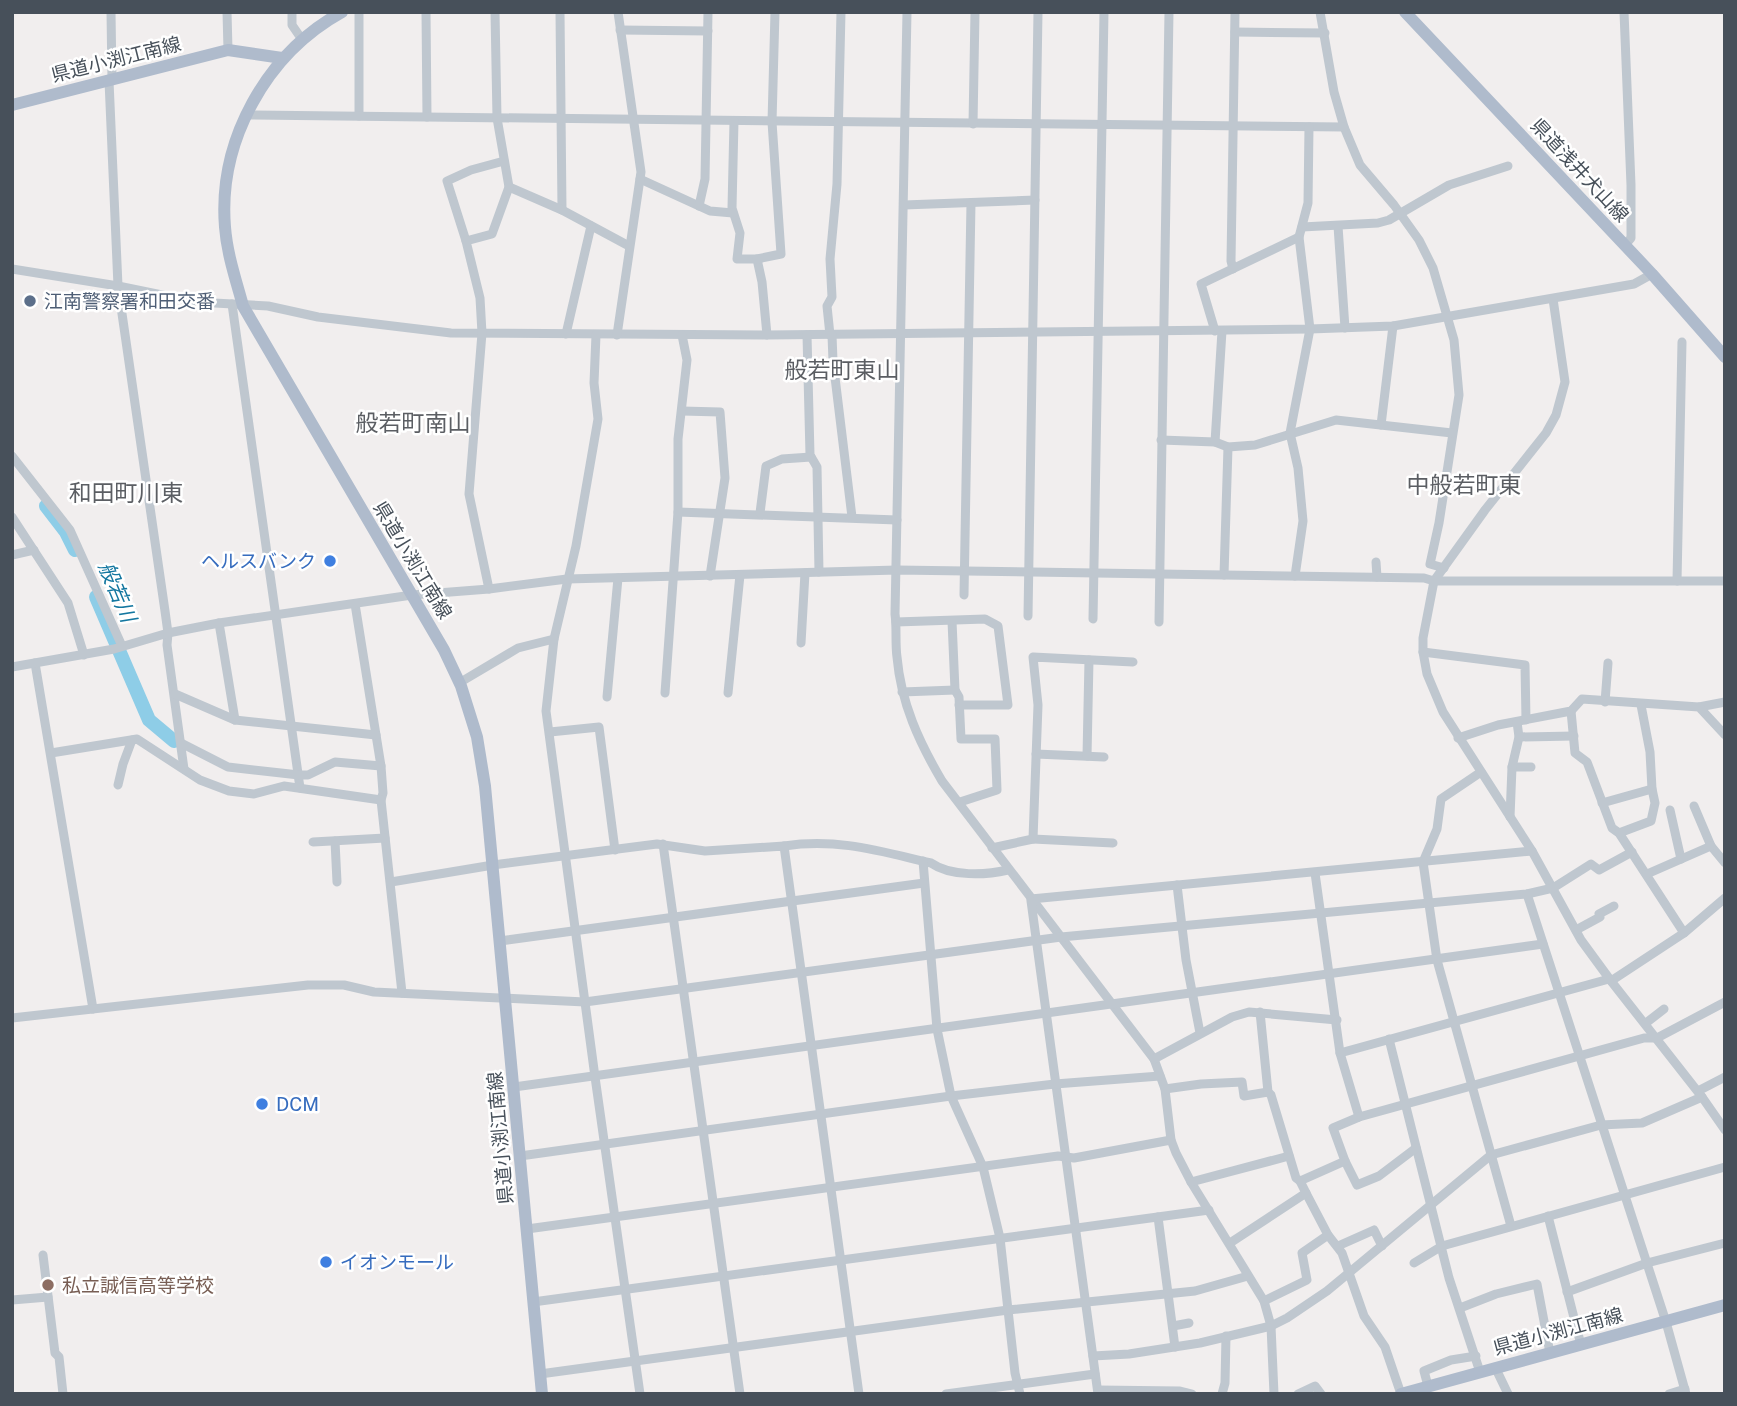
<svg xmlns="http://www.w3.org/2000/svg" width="1737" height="1406" font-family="'Public Sans','Noto Sans JP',sans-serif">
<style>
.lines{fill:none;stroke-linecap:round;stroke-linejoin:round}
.river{stroke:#8ecde7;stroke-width:14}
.minor{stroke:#bfc7cf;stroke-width:9}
.major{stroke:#afbbcc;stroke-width:12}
.service-dot{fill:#5c6f8a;stroke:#fff;stroke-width:2.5}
.shop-dot{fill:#3f7fe0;stroke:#fff;stroke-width:2.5}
.education-dot{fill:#8d6e63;stroke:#fff;stroke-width:2.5}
.labels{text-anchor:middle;stroke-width:5;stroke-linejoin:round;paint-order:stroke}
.street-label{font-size:19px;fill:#47505a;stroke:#fff}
.service-label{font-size:19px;fill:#4e5e75;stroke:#fff;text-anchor:start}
.shop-label{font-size:19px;fill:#366cbe;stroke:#fff;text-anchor:start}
.education-label{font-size:19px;fill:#785e54;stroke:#fff;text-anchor:start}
.water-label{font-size:21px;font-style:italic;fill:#1477a0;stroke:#fff}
.quarter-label{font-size:23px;fill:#5b5e63;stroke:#fff}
</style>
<rect width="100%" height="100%" fill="#f1eeee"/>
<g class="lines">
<g class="river">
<polyline points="46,506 66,532 75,550"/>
<polyline points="96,597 149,720 174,741"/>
</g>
<g class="minor">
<polyline points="111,12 112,80"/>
<polyline points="227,12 228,50"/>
<polyline points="292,12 292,25 303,41"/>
<polyline points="359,12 359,116"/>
<polyline points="426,12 427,117"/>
<polyline points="560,12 562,210"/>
<path d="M907 12 895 614C897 628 895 643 897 657 901 703 919 742 942 781L1154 1059 1165 1089 1171 1140 1176 1153 1191 1182 1264 1301 1271 1326 1274 1394"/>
<polyline points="1320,12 1334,92 1344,127 1360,165 1394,205 1419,240 1433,268 1454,340 1459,395 1439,523 1430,564 1444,568"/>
<polyline points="1624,12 1631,185 1631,238 1625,245"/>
<polyline points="620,30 708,31"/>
<polyline points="1235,32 1325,33"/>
<polyline points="109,81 118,286 165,611 168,633 167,645 184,769"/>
<polyline points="247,115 1344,127"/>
<polyline points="734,121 732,208 740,233 737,259 757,259 762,282 767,335"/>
<polyline points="973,124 975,12"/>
<polyline points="640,179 710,211 733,213"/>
<polyline points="509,187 562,210 629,246"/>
<polyline points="904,205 1035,200"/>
<polyline points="699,206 705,179 708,12"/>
<polyline points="1338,226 1345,328"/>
<polyline points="1302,227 1378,223 1389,220 1449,185 1508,166"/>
<polyline points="466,241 447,181 471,170 504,161"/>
<polyline points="757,259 781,254 772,122 775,12"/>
<polyline points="12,269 118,286 196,302 268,306 318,317 451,333 767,335 1310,329 1393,326 1634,284 1652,274"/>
<polyline points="1233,269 1231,261 1235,12"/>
<polyline points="1553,299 1565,382 1556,415 1546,433 1485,510 1434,581 1423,638 1423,652 1427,674 1443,712 1532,851 1581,940 1611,981 1702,1097 1725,1130"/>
<polyline points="232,304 300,788"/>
<polyline points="1215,331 1201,284 1299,237"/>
<polyline points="566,334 591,226"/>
<polyline points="596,335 594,383 598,419 576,546 554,639 546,711 595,1077 640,1394"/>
<polyline points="617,335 641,172 618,12"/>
<polyline points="807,335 810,455 817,467 819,572"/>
<polyline points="830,335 827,306 832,297 830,259 837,184 841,12"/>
<polyline points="832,335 833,361 852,517"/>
<polyline points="682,411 720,412 725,478 710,576"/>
<polyline points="1381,425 1393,326"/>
<polyline points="1161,440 1215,442 1228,447 1255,445 1336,420 1452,433"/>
<polyline points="1215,442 1222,331"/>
<polyline points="12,456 70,530 122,646"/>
<polyline points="678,512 897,520"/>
<polyline points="760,513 766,466 782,459 811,457"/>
<polyline points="12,517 68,603 84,655"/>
<polyline points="12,555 34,550"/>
<polyline points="1376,562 1377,577"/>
<polyline points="1224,575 1228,447"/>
<polyline points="1295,576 1303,521 1298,468 1290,433 1310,329 1299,237 1308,203 1309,127"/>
<polyline points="1677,581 1682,342"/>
<polyline points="489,589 469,494 482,333 480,298 466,241 492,234 509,187 497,118 495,12"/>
<polyline points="964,595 971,203"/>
<polyline points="355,604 381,766 383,793 381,800 402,993"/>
<polyline points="1028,616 1038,12"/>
<polyline points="1093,619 1104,12"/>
<polyline points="952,621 955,690 959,697 961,739 995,739 997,790 960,802"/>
<polyline points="896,622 985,619 998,626 1008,705 959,705"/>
<polyline points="1159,622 1169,12"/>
<polyline points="219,623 235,720"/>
<polyline points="801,643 805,573"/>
<polyline points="1423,652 1525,665 1526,720"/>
<polyline points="35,663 93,1009"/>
<polyline points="12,667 114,649 168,633 219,623 412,595 489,589 567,579 897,570 1424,578 1434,581 1725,581"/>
<polyline points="459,683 518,648 554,639"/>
<polyline points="902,692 955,690"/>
<polyline points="665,693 678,512 678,439 687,360 682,335"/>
<polyline points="728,693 740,575"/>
<polyline points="175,694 235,720 376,735"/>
<polyline points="607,697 618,578"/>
<polyline points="1605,702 1608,663"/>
<polyline points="1699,707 1725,702"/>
<polyline points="1571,711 1575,753 1587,762 1612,828 1619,833 1684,933"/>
<polyline points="550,732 599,727 615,850"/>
<polyline points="1519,737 1574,736"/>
<polyline points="1458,738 1498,725 1571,711 1582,699 1699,707 1725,735"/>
<polyline points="181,743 228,767 299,775 308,775 335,762 381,766"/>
<polyline points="51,753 137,739 200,780 229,791 254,794 284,786 381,800"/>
<polyline points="1036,754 1104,757"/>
<polyline points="1087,756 1089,660"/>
<polyline points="1512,767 1531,767"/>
<polyline points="1481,772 1441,799 1437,829 1423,862 1437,960 1511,1226"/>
<polyline points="118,785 123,764 132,740"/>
<polyline points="1602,803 1652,789"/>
<polyline points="1694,806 1711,846 1725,863"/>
<polyline points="1670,810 1681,859"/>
<polyline points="1510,817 1512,767 1519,737 1517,722"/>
<polyline points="1619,833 1651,821 1655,803 1652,789 1650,752 1641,705"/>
<polyline points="1033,839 1113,843"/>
<polyline points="335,841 337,882"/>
<polyline points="313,842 385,838"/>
<polyline points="663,844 740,1394"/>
<path d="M784 846C838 838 879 851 931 863 951 877 986 875 1008 870"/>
<polyline points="992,848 1033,839 1038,705 1033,657 1133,662"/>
<polyline points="923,861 937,1029 951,1096 983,1167 1000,1238 1015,1373 1020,1394"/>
<polyline points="1315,873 1340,1053 1359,1117"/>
<polyline points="1647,874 1711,846"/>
<polyline points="391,882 493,865 657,844 705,851 784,846 859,1394"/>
<polyline points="1177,885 1186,960 1200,1033"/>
<polyline points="1527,894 1666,1322 1686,1394"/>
<polyline points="1031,899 1532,851"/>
<polyline points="1031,901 1098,1394"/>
<polyline points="1576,930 1600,917 1599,914 1614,906"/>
<polyline points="500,941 924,883"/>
<polyline points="1611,981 1684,933 1725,898"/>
<polyline points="12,1018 308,985 344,985 374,992 585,1002 1061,937 1527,894 1553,888 1591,864 1599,870 1632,852"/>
<polyline points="1646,1023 1664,1009"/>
<polyline points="1389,1039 1449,1278 1480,1372"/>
<polyline points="1340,1053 1609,979"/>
<polyline points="1154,1059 1232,1017 1249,1012 1337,1020"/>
<polyline points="514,1087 1543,944"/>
<polyline points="1165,1089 1201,1084 1242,1082 1244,1096 1268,1092"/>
<polyline points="1698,1091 1725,1077"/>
<polyline points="1416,1148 1379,1176 1357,1185 1345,1161 1333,1128 1359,1117 1644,1038 1657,1038 1725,1002"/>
<polyline points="520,1156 951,1096 1055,1084 1160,1076"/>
<polyline points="1300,1181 1345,1161"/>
<polyline points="1191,1182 1289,1156"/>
<polyline points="1306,1193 1328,1235 1342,1253 1364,1316 1385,1347 1401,1394"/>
<polyline points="1548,1216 1581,1345"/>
<polyline points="1158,1217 1175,1347"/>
<polyline points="527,1229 1058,1156 1074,1158 1171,1140"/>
<polyline points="1230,1243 1306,1193 1300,1181 1296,1178 1271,1095 1268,1092 1260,1012"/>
<polyline points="1338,1246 1374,1230 1382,1246"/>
<polyline points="43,1255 55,1353 59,1357 63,1394"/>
<polyline points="1414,1263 1442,1246 1725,1167"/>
<polyline points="1567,1292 1647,1263 1725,1243"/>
<polyline points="12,1300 48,1297"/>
<polyline points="1264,1301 1307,1280 1302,1253 1328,1235"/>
<polyline points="533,1302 1209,1210"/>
<polyline points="1460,1308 1496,1294 1537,1284 1550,1353"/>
<polyline points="1173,1326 1189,1323"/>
<polyline points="1093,1356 1129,1354 1200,1343 1271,1326 1287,1318 1327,1291 1491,1155 1601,1125 1642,1123 1702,1097"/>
<polyline points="1496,1369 1508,1394"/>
<polyline points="540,1374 1008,1310 1195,1291 1248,1276"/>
<polyline points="1428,1386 1424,1371 1451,1360 1476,1356"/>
<polyline points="1098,1390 1180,1391 1192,1394"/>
<polyline points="946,1394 1095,1374"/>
<polyline points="1222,1394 1225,1383 1226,1336"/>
<polyline points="1298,1394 1315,1386 1321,1394"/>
<polyline points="1669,1394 1685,1389"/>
</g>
<g class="major">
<path d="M342 12C266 54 218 141 225 227 227 254 236 280 243 306L444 650 461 686 477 737 485 786 542 1394"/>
<polyline points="1405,12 1652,274 1725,357"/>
<polyline points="12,105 228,50 282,58"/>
<polyline points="1401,1394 1725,1305"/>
</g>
</g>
<circle class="service-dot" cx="30" cy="301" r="7"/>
<g class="shop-dot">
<circle cx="330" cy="561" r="7"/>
<circle cx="262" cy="1104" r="7"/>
<circle cx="326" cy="1262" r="7"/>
</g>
<circle class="education-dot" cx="48" cy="1285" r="7"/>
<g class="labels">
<g class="street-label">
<text transform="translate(116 59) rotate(-14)" y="7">県道小渕江南線</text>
<text transform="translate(1580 170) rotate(47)" y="7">県道浅井犬山線</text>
<text transform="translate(413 560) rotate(59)" y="7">県道小渕江南線</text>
<text transform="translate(500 1138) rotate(-95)" y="7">県道小渕江南線</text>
<text transform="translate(1558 1331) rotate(-15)" y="7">県道小渕江南線</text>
</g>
<g class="service-label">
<text x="44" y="308">江南警察署和田交番</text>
</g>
<g class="shop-label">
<text x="316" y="568" text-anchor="end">ヘルスバンク</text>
<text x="276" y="1111">DCM</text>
<text x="340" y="1269">イオンモール</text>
</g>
<g class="education-label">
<text x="62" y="1292">私立誠信高等学校</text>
</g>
<g class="water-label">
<text transform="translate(117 592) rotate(67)" y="7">般若川</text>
</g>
<g class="quarter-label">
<text x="842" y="378">般若町東山</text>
<text x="413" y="431">般若町南山</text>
<text x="1464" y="493">中般若町東</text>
<text x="126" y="501">和田町川東</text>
</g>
</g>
<rect width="1737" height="1406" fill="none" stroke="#47505a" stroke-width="28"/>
</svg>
